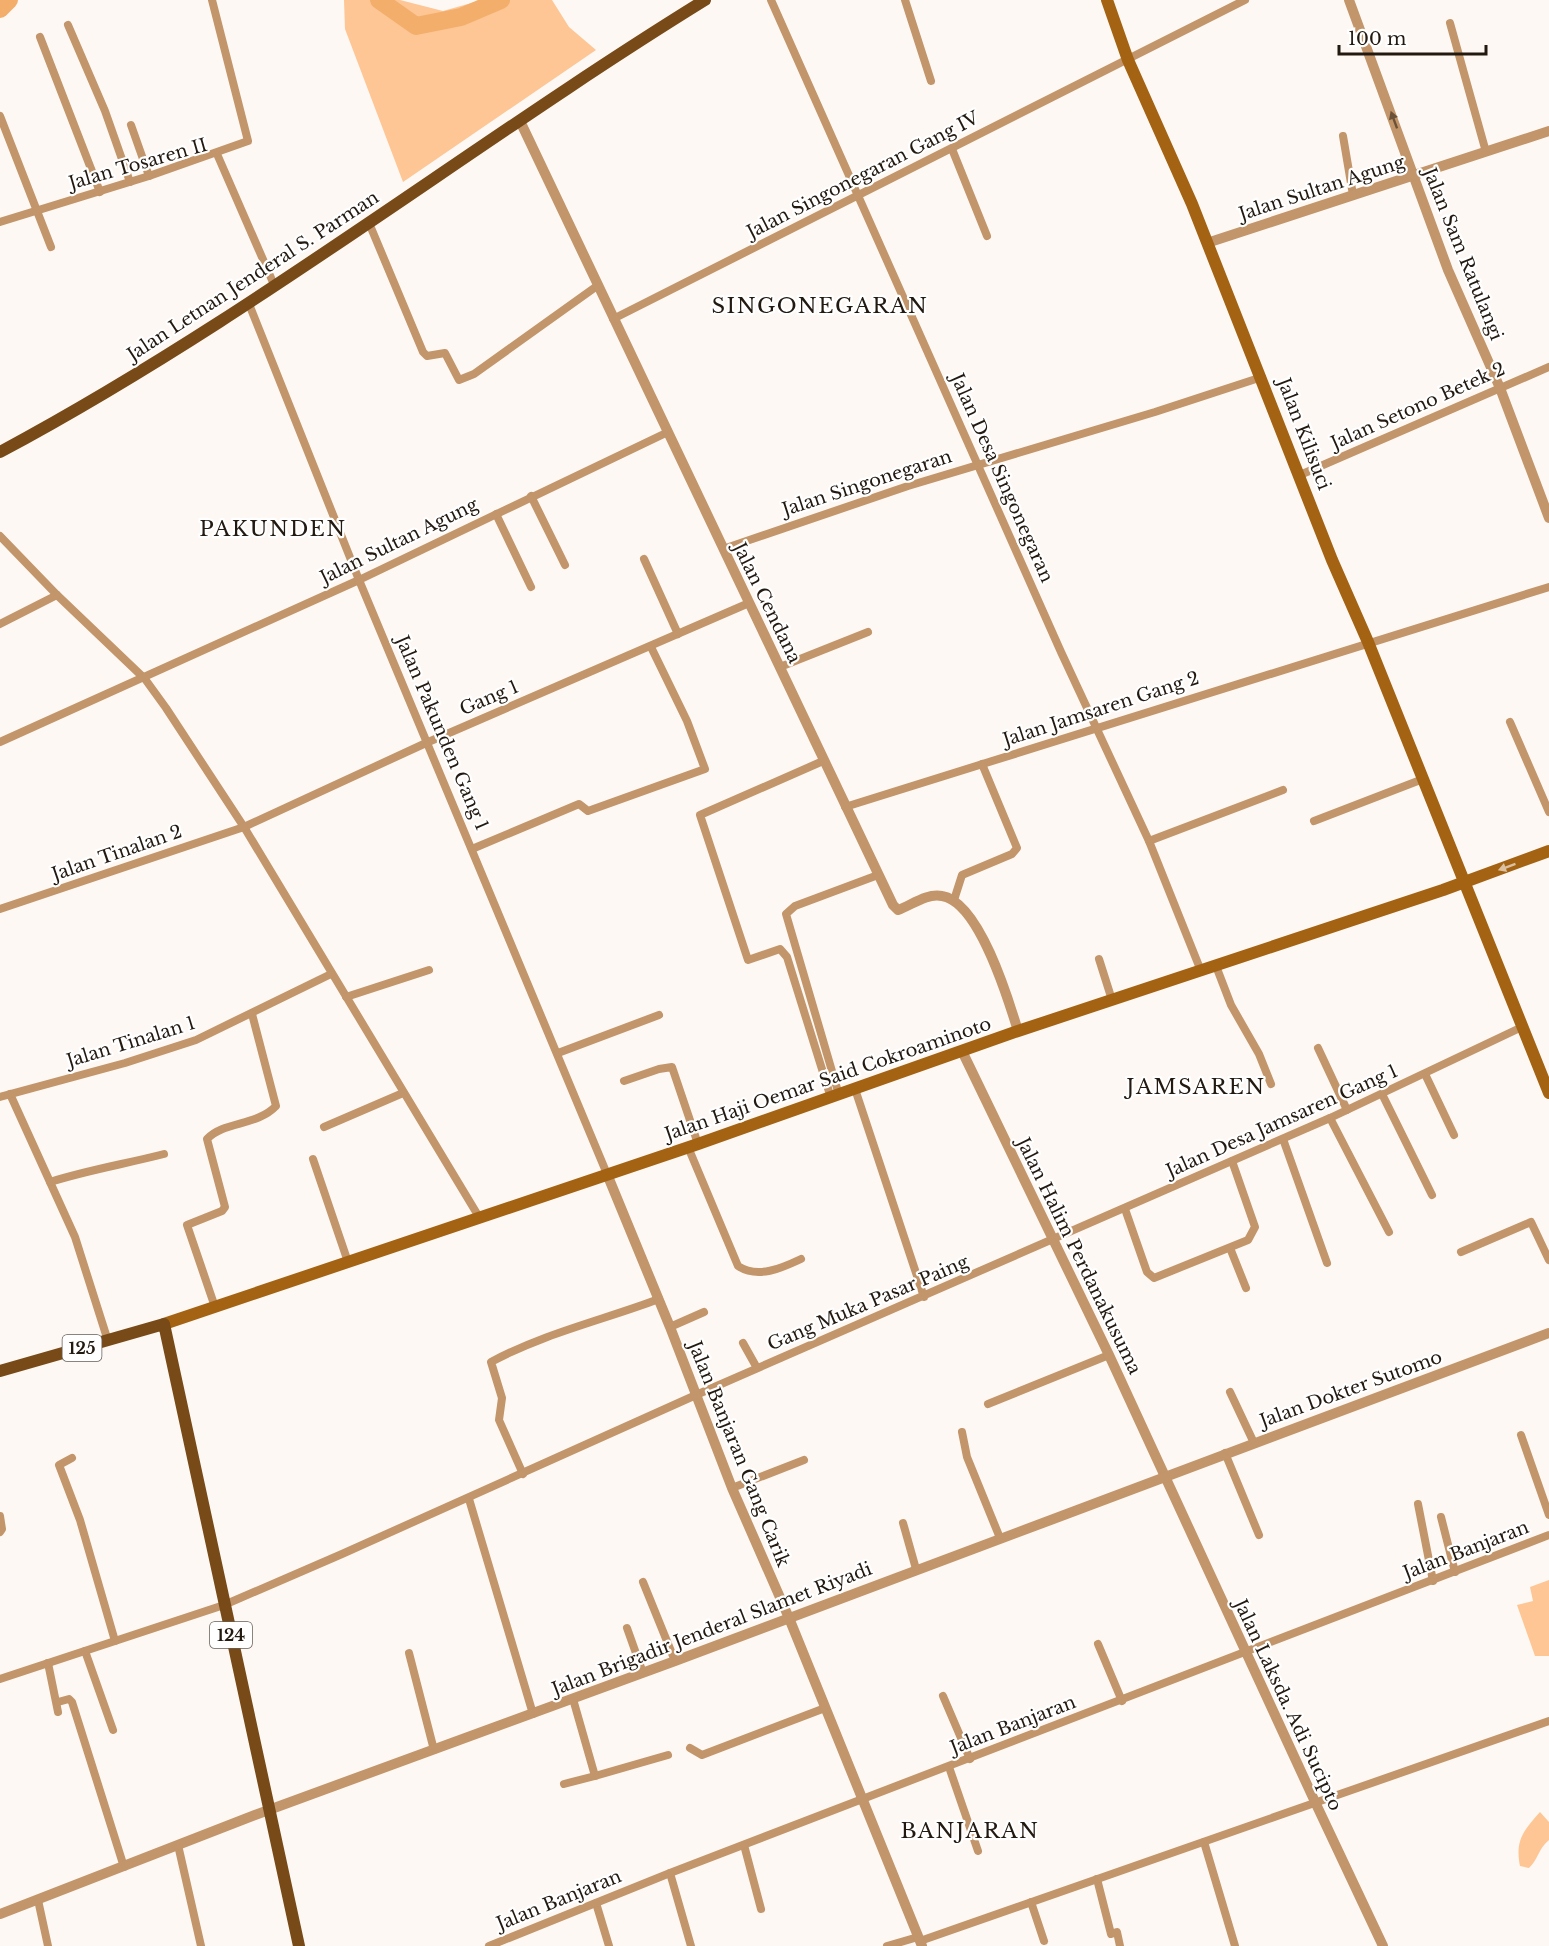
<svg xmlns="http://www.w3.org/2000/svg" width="1549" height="1946" font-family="'Libre Baskerville',serif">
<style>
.green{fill:#fdc694}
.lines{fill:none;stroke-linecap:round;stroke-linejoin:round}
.river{stroke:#f3ae6b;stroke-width:18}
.minor{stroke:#c2956a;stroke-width:8}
.tertiary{stroke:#c2956a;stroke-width:10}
.secondary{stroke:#a46313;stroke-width:12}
.primary{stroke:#784a17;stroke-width:12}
.oneway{fill:#6a5138}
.oneway2{fill:#dbc1a1}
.labels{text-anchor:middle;stroke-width:4.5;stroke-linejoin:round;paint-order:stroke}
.shield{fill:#fff;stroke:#645e58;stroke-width:1.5}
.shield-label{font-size:16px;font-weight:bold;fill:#221910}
.street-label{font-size:18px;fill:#221910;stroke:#fff}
.quarter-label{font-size:21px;letter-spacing:1.5px;fill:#221910;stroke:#fff}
</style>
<rect width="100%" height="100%" fill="#fdf8f3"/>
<g class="green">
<polygon points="344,0 400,0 443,11 482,0 552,0 569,27 596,50 403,182 345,29"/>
<polygon points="1549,1580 1549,1656 1535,1656 1517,1605 1533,1601 1530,1587"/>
<path d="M1540 1812 1549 1822V1840C1538 1849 1538 1860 1529 1868L1520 1866C1515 1841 1523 1831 1540 1812Z"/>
</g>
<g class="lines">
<g class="river">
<polyline points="379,0 416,26 461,17 501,0"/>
<polyline points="0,9 9,0"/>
</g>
<g class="minor">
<polyline points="771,0 1061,652 1149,841 1201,971"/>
<polyline points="905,0 931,81"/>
<polyline points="1450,23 1486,152"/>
<polyline points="68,25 105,111 130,182"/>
<polyline points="40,37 100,192"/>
<polyline points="0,116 51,247"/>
<polyline points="131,125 149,176"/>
<polyline points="1343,136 1353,195"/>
<polyline points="952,149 987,236"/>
<polyline points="217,154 275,287"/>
<polyline points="0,222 149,176 248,141 212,0"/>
<polyline points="369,223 423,352 427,356 445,353 459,380 474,374 597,286"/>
<polyline points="249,304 359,580 607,1174"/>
<polyline points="613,319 1245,0"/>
<polyline points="1300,475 1549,367"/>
<polyline points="531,496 565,565"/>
<polyline points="496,514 531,587"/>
<polyline points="0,536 57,595 145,679 166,708 244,827 479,1217"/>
<polyline points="723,549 908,486 1155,412 1262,377"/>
<polyline points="644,559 678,634"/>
<polyline points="0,624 57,595"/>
<polyline points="780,667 868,632"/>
<polyline points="1510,722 1549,812"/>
<polyline points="0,742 359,580 668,432"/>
<polyline points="823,761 700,815 747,957 748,960 780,949 787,957 831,1098"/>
<polyline points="845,807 1549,587"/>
<polyline points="1314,821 1423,779"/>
<polyline points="1149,841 1283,790"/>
<polyline points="472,849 579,804 588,811 705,769 687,721 651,647"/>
<polyline points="954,900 962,875 1012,854 1017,848 982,764"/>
<polyline points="0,909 244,827 426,743 749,603"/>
<polyline points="1099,959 1112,1000"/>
<polyline points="1216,966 1231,1005 1259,1054 1271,1084"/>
<polyline points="346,997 429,970"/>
<polyline points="1318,1048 1347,1110"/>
<polyline points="558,1053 659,1015"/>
<polyline points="1425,1074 1454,1135"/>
<polyline points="624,1081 659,1069 672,1067 698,1144"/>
<polyline points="855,1089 924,1297"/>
<polyline points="10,1094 75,1237 108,1341"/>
<polyline points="1382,1094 1432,1195"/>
<polyline points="839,1095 786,914 795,906 878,875"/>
<polyline points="0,1097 125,1063 196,1040 331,974"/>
<polyline points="1330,1118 1389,1232"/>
<polyline points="324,1127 403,1093"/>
<polyline points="1283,1139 1327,1263"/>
<path d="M688 1147 738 1266C758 1279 782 1268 801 1259"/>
<polyline points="313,1159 348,1262"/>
<path d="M50 1182C88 1170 125 1164 164 1154"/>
<polyline points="1125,1209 1147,1272 1154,1278 1248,1240 1255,1227 1232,1161"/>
<polyline points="1230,1248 1246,1288"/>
<polyline points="1461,1252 1531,1222 1549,1260"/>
<path d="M215 1307 187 1225 222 1211 225 1207 207 1139C224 1121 257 1126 276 1106L252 1014"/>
<polyline points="670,1327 704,1312"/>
<polyline points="743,1343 757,1368"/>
<polyline points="1230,1392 1254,1443"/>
<polyline points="988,1404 1109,1355"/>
<polyline points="962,1432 967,1457 1000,1538"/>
<polyline points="1521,1435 1549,1515"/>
<polyline points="1225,1453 1259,1535"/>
<polyline points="72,1458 59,1465 80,1520 115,1641"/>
<path d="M523 1474 499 1420 502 1398 491 1362C545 1333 603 1320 659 1299"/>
<polyline points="732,1488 804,1460"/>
<polyline points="469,1499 533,1714"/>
<polyline points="1418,1504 1433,1581"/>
<polyline points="0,1516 2,1529 0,1532"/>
<polyline points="1441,1517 1455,1572"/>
<polyline points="903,1523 916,1569"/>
<polyline points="643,1582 675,1661"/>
<polyline points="627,1628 643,1673"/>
<polyline points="1098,1644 1122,1701"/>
<polyline points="85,1651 113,1730"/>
<polyline points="409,1653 434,1750"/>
<polyline points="48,1663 58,1712"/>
<polyline points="0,1679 224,1605 342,1554 696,1395 1330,1118 1522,1027"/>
<polyline points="943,1696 970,1759"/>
<polyline points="58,1702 69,1699 72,1702 124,1867"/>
<polyline points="690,1748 702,1755 825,1708"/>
<polyline points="949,1767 978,1851"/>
<polyline points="595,1776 668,1755"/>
<polyline points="564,1784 595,1776 573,1699"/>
<polyline points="1204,1842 1235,1946"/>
<polyline points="178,1845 201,1946"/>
<polyline points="744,1845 761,1909"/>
<polyline points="670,1873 691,1946"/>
<polyline points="1097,1879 1111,1934 1117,1932 1120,1946"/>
<polyline points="38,1900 48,1946"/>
<polyline points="1031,1902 1044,1941"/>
<polyline points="596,1903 609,1946"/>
<polyline points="920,1941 1549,1721"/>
<polyline points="489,1946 670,1873 1549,1535"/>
<polyline points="887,1946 918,1937"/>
</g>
<g class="tertiary">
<polyline points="1349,0 1448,270 1500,388 1549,518"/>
<path d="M520 121 893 905 898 910C912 905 926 893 942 896 979 902 1008 998 1018 1031"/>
<polyline points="1207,243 1549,131"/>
<polyline points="962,1051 1109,1355 1316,1804 1383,1946"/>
<polyline points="607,1174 670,1327 732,1488 789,1618 922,1946"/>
<polyline points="0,1914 255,1815 675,1661 1549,1333"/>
</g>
<g class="secondary">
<polyline points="1107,0 1128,60 1192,204 1332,560 1368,642 1549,1093"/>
<polyline points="164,1324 698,1144 1018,1031 1443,890 1549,851"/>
</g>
<g class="primary">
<path d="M0 452C247 320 467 147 705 0"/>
<polyline points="0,1371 164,1324 299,1946"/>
</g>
</g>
<defs><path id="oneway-solid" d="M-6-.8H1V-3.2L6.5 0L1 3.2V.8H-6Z" transform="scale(1.5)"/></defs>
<use class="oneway" href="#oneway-solid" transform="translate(1394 120) rotate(-110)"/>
<use class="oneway2" href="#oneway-solid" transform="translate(1507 867) rotate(160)"/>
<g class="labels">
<g class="shield">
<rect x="62.5" y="1335" width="39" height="26" rx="4.5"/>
<rect x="210" y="1622" width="42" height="26" rx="4.5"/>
</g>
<g class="shield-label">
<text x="82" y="1354">125</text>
<text x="231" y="1641">124</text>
</g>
<g class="street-label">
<text transform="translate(138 164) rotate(-16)" y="6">Jalan Tosaren II</text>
<text transform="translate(863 175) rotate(-27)" y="6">Jalan Singonegaran Gang IV</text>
<text transform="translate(1322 188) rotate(-18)" y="6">Jalan Sultan Agung</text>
<text transform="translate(1463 254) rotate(68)" y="6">Jalan Sam Ratulangi</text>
<text transform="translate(253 276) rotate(-33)" y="6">Jalan Letnan Jenderal S. Parman</text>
<text transform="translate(1418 406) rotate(-24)" y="6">Jalan Setono Betek 2</text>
<text transform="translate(1304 434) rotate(69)" y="6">Jalan Kilisuci</text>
<text transform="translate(1002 478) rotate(66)" y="6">Jalan Desa Singonegaran</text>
<text transform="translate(867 483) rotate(-18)" y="6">Jalan Singonegaran</text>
<text transform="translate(399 541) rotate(-26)" y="6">Jalan Sultan Agung</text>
<text transform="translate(767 603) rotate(64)" y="6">Jalan Cendana</text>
<text transform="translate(489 698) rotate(-23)" y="6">Gang 1</text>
<text transform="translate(1101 709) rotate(-18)" y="6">Jalan Jamsaren Gang 2</text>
<text transform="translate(442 733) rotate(67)" y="6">Jalan Pakunden Gang 1</text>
<text transform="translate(117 853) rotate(-19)" y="6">Jalan Tinalan 2</text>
<text transform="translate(131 1042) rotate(-17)" y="6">Jalan Tinalan 1</text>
<text transform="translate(828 1079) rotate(-19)" y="6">Jalan Haji Oemar Said Cokroaminoto</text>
<text transform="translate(1282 1121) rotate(-24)" y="6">Jalan Desa Jamsaren Gang 1</text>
<text transform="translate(1079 1256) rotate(64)" y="6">Jalan Halim Perdanakusuma</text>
<text transform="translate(868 1303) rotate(-23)" y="6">Gang Muka Pasar Paing</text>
<text transform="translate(1351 1389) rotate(-20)" y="6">Jalan Dokter Sutomo</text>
<text transform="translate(739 1454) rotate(68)" y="6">Jalan Banjaran Gang Carik</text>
<text transform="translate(1466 1550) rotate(-21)" y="6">Jalan Banjaran</text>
<text transform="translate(712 1629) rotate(-21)" y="6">Jalan Brigadir Jenderal Slamet Riyadi</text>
<text transform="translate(1288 1705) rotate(65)" y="6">Jalan Laksda. Adi Sucipto</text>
<text transform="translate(1013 1725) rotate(-21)" y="6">Jalan Banjaran</text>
<text transform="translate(559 1900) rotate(-22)" y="6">Jalan Banjaran</text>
</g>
<g class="quarter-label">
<text x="820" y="313">SINGONEGARAN</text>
<text x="273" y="536">PAKUNDEN</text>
<text x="1196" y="1094">JAMSAREN</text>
<text x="970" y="1838">BANJARAN</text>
</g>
</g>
<path d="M1339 45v9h147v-9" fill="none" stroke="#221910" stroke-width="3"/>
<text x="1348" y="45" font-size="18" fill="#221910" stroke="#ffffff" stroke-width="4.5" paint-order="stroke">100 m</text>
</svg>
